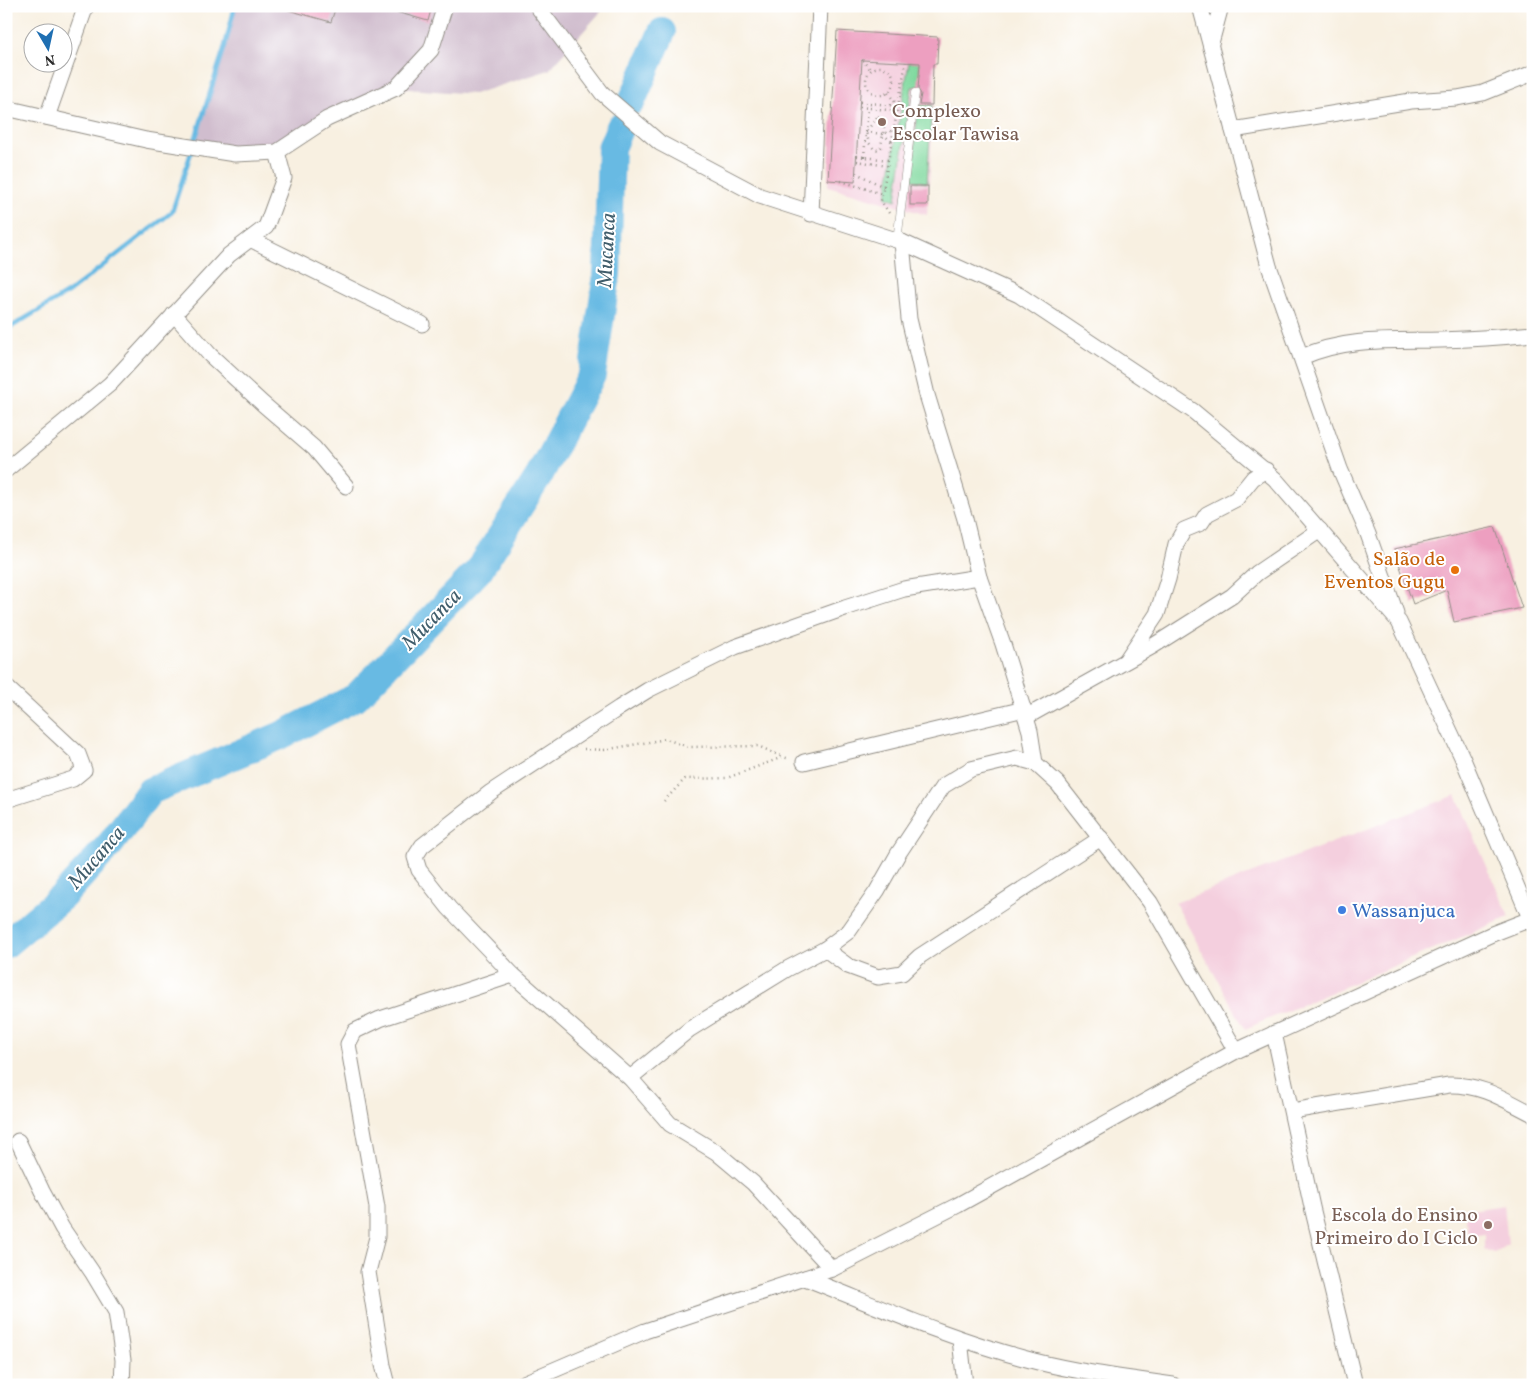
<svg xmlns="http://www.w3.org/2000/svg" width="1539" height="1391" font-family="Vollkorn,serif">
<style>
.built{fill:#f4cfde}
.industrial{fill:#d0bdce}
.green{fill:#80d99f;stroke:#568265}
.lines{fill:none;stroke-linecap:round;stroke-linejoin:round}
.stream{stroke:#68bae3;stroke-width:4.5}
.river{stroke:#68bae3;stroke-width:28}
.building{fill:#ed9fc0}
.lane-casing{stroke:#928e86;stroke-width:9}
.street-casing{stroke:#928e86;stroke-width:17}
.path{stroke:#928e86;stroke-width:2.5;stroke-dasharray:1 4;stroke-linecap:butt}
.lane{stroke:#fff;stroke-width:8}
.street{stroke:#fff;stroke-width:15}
.education-dot{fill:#8d6e63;stroke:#fff;stroke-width:2}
.food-dot{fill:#e8710a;stroke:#fff;stroke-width:2}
.shop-dot{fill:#3f7fe0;stroke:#fff;stroke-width:2}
.labels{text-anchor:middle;stroke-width:4;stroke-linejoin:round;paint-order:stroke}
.education-label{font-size:20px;fill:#785e54;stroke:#fff;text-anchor:start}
.food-label{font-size:20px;fill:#c56008;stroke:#fff;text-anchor:end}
.shop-label{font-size:20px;fill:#366cbe;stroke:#fff;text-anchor:start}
.water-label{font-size:21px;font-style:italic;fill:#405d6b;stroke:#fff}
</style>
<rect width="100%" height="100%" fill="#fff"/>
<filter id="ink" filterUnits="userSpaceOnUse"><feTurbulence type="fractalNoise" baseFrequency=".02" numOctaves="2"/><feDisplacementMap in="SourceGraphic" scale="10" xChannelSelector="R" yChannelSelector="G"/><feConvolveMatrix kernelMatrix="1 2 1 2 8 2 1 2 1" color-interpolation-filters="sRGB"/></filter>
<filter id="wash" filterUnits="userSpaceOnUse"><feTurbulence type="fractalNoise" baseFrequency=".0096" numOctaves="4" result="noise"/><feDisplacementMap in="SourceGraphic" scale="20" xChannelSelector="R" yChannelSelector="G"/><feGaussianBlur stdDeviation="1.12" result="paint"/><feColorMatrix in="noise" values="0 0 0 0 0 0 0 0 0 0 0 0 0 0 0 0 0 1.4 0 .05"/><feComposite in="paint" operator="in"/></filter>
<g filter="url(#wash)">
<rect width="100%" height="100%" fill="#f8f0e1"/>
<g class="built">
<polygon points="837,31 938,37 927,215 828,186"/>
<polygon points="1456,795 1509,917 1245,1029 1175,903"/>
<polygon points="1504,1205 1508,1244 1494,1253 1484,1249 1484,1234 1468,1236 1465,1211"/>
</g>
<polygon class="industrial" points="235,6 606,6 549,70 474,94 396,88 277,152 193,147 225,46"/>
<g class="green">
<polygon points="909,62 920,63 919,86 912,87 896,200 886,197"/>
<polygon points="918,105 932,105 927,183 912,180"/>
</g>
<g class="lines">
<polyline class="stream" points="6,330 69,292 172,212 225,46 235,6"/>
<g class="river">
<polyline points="632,101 662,32"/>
<polyline points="6,944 63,896 111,843 150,791 280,736 356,697 479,570 539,476 592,375 607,274 611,148 620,127"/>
</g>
</g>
<g id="blocks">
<g class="building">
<polygon points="289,6 336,6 331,22 288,10"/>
<polygon points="389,6 432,6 428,21 389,10"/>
<polygon points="837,31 938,37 937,64 933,64 932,105 919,105 921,94 918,89 920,63 862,60 855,182 828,180"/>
<rect x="910" y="186" width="18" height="19"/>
<polygon points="1495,527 1522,608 1454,622 1447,590 1413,604 1394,549"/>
</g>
</g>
</g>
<g filter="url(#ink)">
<use href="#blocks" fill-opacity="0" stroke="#928e86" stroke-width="1"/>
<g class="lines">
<g class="lane-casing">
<polyline id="lane" points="897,241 915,93"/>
</g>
<g class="street-casing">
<g id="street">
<polyline points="537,6 602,93 660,143 760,196 902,242 1019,295 1193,411 1275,479 1399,622 1462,757 1533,925"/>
<polyline points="1200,6 1269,266 1340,469 1368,534 1396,613"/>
<polyline points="1211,43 1221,6"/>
<polyline points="6,108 146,140 235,154 277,152 327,119 396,88 431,50 445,6"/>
<polyline points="47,117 86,6"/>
<polyline points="1233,130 1411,101 1457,98 1483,93 1533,73"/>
<polyline points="811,214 820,6"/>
<polyline points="250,239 422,324"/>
<polyline points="902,242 909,319 927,395 965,519 979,577 1003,644 1030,731 1035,763 1058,784 1150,902 1236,1051"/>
<polyline points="174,314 210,355 263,404 314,448 346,486"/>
<path d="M1302 357C1346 337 1393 341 1441 340 1472 339 1502 337 1533 334"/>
<polyline points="6,470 110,384 229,255 266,227 284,178 277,152"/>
<polyline points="1127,659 1157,614 1168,579 1176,544 1184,530 1201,523 1207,514 1236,499 1253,478 1266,470"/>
<polyline points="6,687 78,754 84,770 73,779 6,800"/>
<polyline points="1026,717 1153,646 1232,596 1257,573 1320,530"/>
<polyline points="804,762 1024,709"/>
<polyline points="825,949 848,966 878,977 902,973 920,956 1101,838"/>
<polyline points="1274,1033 1312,1207 1355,1385"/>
<polyline points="630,1078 690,1029 787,969 825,949 849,931 877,891 898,854 943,786 971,769 1017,758 1035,763"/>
<path d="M1292 1111 1449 1085C1482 1084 1505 1100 1533 1114"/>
<polyline points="18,1141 42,1191 62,1228 92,1272 116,1312 123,1360 122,1385"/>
<polyline points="832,1269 753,1183 716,1152 670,1124 630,1078 513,975 449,908 419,870 415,857 422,846 491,792 619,708 648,690 735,647 845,608 904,589 979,577"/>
<path d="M805 1278C877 1306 948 1338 1023 1358 1072 1372 1123 1377 1173 1385"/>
<polyline points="960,1339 965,1385"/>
<polyline points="388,1385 383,1365 368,1272 377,1237 377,1207 348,1044 355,1031 380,1019 513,975"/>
<polyline points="519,1385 645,1331 832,1269 958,1205 1236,1051 1492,934 1533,918"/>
</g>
</g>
<g class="path">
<polyline points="862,60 871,70"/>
<circle cx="880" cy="81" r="14"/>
<polyline points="888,93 898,106"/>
<polyline points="860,102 898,106"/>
<polyline points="860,107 897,111"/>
<polygon points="878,116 885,120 881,147 878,150 874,149 869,143 866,132"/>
<polyline points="866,132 883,134 894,130"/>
<polyline points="883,134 892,142"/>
<polyline points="857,156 888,160"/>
<polyline points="864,157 868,108"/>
<polyline points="857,161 887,166"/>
<polyline points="856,173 884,187"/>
<polyline points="841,181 882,194"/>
<polyline points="889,213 881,201 906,62"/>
<polyline points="584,749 604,750 666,739 688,747 758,746 783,757"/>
<polyline points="664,801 685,779 727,778 783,757 790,759"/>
</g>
<use href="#lane" class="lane"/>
<use href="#street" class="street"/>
</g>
</g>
<g class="education-dot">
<circle cx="882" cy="122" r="5"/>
<circle cx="1488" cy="1225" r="5"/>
</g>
<circle class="food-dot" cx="1455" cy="570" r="5"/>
<circle class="shop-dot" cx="1342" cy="910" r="5"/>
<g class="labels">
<g class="education-label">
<text x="892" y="117">Complexo<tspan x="892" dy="23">Escolar Tawisa</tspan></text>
<text x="1478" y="1221" text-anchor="end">Escola do Ensino<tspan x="1478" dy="23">Primeiro do I Ciclo</tspan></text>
</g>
<g class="food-label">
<text x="1445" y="565">Salão de<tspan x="1445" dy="23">Eventos Gugu</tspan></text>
</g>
<g class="shop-label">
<text x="1352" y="917">Wassanjuca</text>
</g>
<g class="water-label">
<text transform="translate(606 250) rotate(-87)" y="7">Mucanca</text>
<text transform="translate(431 619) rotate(-46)" y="7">Mucanca</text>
<text transform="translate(96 857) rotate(-49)" y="7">Mucanca</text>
</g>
</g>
<rect width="1539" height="1391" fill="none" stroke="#fff" stroke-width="25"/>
<g transform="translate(48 48) rotate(171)"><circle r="24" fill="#ffffff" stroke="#aaaaaa"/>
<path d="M0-4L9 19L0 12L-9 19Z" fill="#1f6fb2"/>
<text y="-8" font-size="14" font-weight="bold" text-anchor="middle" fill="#2b2b2b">N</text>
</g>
</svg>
